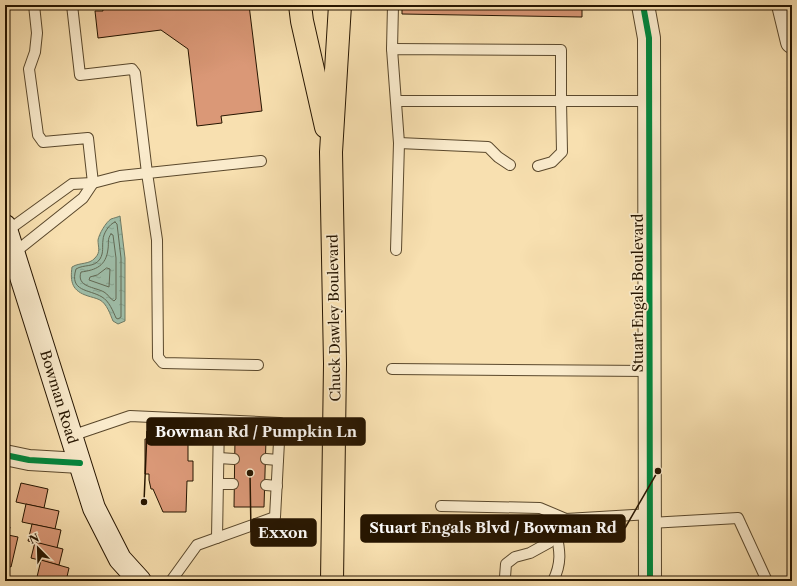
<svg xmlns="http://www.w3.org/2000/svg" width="797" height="586" font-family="'Libre Caslon Text',serif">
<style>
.water{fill:url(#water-ripples);stroke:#6e7a65}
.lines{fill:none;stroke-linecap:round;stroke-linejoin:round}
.shore{stroke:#626954;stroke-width:1}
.building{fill:#da9877;stroke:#261500}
.service-casing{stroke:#5a482c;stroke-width:12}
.minor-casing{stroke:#5a482c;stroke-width:22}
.tertiary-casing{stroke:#5a482c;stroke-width:24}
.secondary-casing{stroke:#261500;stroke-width:24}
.primary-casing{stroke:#261500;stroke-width:24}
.service{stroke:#faebcc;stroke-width:10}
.minor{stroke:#faebcc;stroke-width:20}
.tertiary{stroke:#faebcc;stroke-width:22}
.secondary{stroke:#faebcc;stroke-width:22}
.primary{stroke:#f8e0b0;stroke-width:22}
.cycleway-casing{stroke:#faebcc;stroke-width:8}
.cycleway{stroke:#00873e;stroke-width:6}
.labels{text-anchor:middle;stroke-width:3.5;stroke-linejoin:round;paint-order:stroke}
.street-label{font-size:14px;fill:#261500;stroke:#faebcc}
.leader{fill:none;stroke:#261500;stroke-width:1.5}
.callout-dot{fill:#261500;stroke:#faebcc;stroke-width:1.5}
.callout{fill:#261500;stroke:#261500;stroke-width:1.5}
.callout-label{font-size:15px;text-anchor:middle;font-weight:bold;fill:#fff}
</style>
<defs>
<pattern id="water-ripples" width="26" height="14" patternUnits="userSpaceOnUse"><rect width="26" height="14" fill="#9ebda8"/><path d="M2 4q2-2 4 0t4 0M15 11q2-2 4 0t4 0" fill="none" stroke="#88a28f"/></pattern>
</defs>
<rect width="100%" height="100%" fill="#f8e0b0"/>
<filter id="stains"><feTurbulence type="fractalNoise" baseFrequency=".005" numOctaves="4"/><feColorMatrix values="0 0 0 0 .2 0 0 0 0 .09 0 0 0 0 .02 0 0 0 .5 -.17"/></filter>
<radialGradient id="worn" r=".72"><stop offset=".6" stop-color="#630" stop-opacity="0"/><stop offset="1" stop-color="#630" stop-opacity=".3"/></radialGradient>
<path class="water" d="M120 216 125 258V321L118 324 113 321C110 314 107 304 100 300 96 298 91 297 88 296 72 291 70 282 72 267 80 262 89 265 95 258 101 252 98 247 98 240 99 234 106 222 111 219 114 218 118 217 120 216Z"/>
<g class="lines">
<g class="shore">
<path d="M115 222 117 224 121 258V317L118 319 116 318C113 311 109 301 102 297 89 289 69 292 76 269 84 264 94 268 100 259 104 252 102 247 103 240 103 234 109 224 115 222Z"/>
<path d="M111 234 113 235 116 258V299L114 301C110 299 108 294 104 292 95 287 76 287 81 272 96 270 106 266 108 249 109 243 107 239 111 234Z"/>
<polygon points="107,268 110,269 109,287 89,280 90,277 97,275"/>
</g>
</g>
<g class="building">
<polygon points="102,5 249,5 262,111 221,116 222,123 197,126 188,49 161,30 98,38 95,11 103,11"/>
<polygon points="402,5 582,5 582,17 402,14"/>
<polygon points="150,428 188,429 188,461 193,461 193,481 187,481 186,512 163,512 153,489 151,489 149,480 149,474 145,474 145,439 150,439"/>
<polygon points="235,438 266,439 264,507 234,507"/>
<polygon points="21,483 48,489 44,508 16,502"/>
<polygon points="26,504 59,511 55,529 22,522"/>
<polygon points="32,524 61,530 57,548 28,541"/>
<polygon points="5,526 10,527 8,535 18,537 11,567 5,565"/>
<polygon points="35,542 63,549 59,565 31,558"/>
<polygon points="41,560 69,568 66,581 52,581 37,577"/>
</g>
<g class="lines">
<g class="service-casing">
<g id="service">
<polyline points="72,5 80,75 132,69 135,73 147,173 157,240 158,357 163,363 258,365"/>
<polyline points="392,49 393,5"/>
<polyline points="396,101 561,101 562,152 552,162 538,166"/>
<polyline points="399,143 488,147 498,157 510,165"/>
<polyline points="7,231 72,184 93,183 120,176 261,161"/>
<polyline points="396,250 399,143 392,49 561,50 561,101 650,101"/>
<polyline points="14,253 83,198 93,183 88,138 43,142 38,135 29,69 35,52 37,33 34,5"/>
<polyline points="392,369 650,371"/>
<polyline points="71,436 130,416 280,423 275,517 197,545 171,581"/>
<polyline points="219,458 234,459"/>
<polyline points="266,459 278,460"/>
<polyline points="218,484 233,484"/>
<polyline points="266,485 277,486"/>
<polyline points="441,506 540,508 566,519 650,514"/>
<polyline points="650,523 738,518 767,581"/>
<polyline points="217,538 219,420"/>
<polyline points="506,581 505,577 506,564 515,557 530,553 550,542 566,519"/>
<path d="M553 581C562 563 560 551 556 532"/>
</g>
</g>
<g class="minor-casing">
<polyline id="minor" points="5,455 29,460 80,463"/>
</g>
<g class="tertiary-casing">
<g id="tertiary">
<polyline points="643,5 649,38 650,581"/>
<polyline points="783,5 792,42"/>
</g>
</g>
<g class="secondary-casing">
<polyline id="secondary" points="5,226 94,508 120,559 140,581"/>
</g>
<g class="primary-casing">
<g id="primary">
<polyline points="300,5 302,21 326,127"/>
<polyline points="332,581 335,364 331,152 340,5"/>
</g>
</g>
<use href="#service" class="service"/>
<use href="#minor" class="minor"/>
<use href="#tertiary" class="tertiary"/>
<use href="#secondary" class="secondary"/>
<use href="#primary" class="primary"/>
<g class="cycleway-casing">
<g id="cycleway">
<polyline points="643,5 649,38 650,581"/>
<polyline points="5,455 29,460 80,463"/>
</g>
</g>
<use href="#cycleway" class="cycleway"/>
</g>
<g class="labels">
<g class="street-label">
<text transform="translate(638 293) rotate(-90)" y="5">Stuart Engals Boulevard</text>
<text transform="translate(334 318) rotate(-91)" y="5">Chuck Dawley Boulevard</text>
<text transform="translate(59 397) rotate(73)" y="5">Bowman Road</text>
</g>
</g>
<path class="leader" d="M144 502L147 431M658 471L625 528M250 473L251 532"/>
<g class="callout-dot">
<circle cx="144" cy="502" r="4"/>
<circle cx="658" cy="471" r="4"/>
<circle cx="250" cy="473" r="4"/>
</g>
<g class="callout">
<rect x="147" y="418" width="218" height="27" rx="4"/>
<rect x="361" y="515" width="264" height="27" rx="4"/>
<rect x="251" y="519" width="65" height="27" rx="4"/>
</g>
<g class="callout-label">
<text x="256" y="437">Bowman Rd / Pumpkin Ln</text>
<text x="493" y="533">Stuart Engals Blvd / Bowman Rd</text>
<text x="283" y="538">Exxon</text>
</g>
<rect width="797" height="586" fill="none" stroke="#f8e0b0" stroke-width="20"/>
<rect x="6" y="6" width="785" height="574" fill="none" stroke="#261500" stroke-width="2"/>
<rect x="10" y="10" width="777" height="566" fill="none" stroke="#261500"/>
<g transform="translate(38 548) rotate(337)" stroke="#faebcc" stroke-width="3" paint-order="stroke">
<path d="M0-3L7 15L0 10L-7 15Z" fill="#261500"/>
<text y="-6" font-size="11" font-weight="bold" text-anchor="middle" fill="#261500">N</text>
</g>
<rect width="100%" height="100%" filter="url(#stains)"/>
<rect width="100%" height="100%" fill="url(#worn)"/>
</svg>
